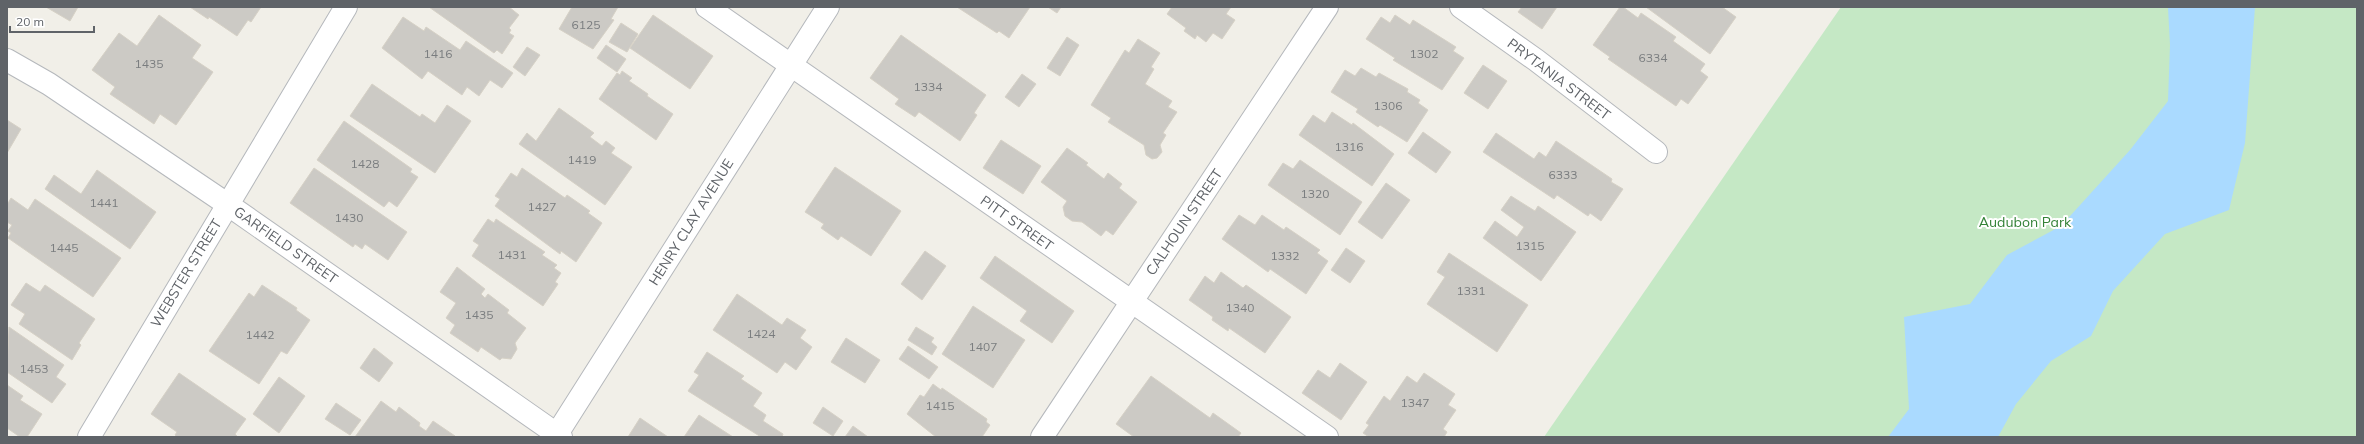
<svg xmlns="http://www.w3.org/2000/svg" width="2364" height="444" font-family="Mulish,sans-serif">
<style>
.green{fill:#c5e8c5}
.water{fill:#aadaff}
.building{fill:#cccac5;stroke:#d6d1c6}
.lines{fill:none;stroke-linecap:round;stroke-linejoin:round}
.street-casing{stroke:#b5b8bc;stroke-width:24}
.street{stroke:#fff;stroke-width:22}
.labels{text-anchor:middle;stroke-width:4;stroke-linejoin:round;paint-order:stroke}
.number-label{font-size:12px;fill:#7a7d7f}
.street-label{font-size:14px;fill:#5f6368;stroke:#fff}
.park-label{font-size:14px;fill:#348238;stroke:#fff}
</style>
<rect width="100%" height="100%" fill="#f1efe8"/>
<polygon class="green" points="1841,7 2357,7 2357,437 1544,437"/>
<polygon class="water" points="2168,7 2255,7 2245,143 2229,210 2165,234 2113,291 2091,336 2051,361 2016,404 1998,437 1888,437 1909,409 1904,317 1970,304 2007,255 2061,226 2130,150 2168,101 2170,45"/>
<g class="building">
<polygon points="46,7 78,7 70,21"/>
<polygon points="190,7 261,7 251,22 248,20 237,36 209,17 208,19"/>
<polygon points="429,7 509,7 519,15 509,28 511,30 509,33 514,36 502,54 497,50 494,53"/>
<polygon points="572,7 618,7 611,19 614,20 593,49 559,29"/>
<polygon points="957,7 1030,7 1009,38 999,31 997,33"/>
<polygon points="1048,7 1061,7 1057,13"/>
<polygon points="1172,7 1231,7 1226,14 1235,20 1222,39 1213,33 1206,42 1197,35 1195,39 1184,31 1186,28 1167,14"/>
<polygon points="1522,7 1557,7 1542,29 1518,12"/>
<polygon points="1620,7 1623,7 1638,18 1641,13 1676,37 1673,41 1705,64 1700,71 1708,77 1688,104 1681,99 1676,106 1608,59 1610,57 1593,45"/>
<polygon points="1646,7 1722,7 1736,17 1710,54"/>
<polygon points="159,15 201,45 192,58 213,72 176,125 160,114 154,124 110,94 115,87 92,70 119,33 137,46"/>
<polygon points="653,15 713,56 690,89 630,48"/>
<polygon points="1395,15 1410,25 1413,20 1456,47 1453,51 1464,58 1442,90 1393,60 1395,58 1366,39 1381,17 1390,23"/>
<polygon points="403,17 424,31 426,27 460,50 466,41 513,73 502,88 490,80 479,96 467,87 462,95 428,71 422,79 382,48"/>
<polygon points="621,23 638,34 627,52 609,42"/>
<polygon points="901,35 986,95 974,113 977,115 960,141 919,112 915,117 895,104 899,99 870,78"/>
<polygon points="1067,37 1079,45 1060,76 1047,68"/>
<polygon points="1138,39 1160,53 1151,67 1154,69 1145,84 1172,101 1168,107 1177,112 1163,133 1166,135 1160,145 1162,152 1157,158 1152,159 1146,155 1144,145 1108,122 1111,118 1091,105 1125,50 1129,53"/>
<polygon points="606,45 626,59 617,72 597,58"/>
<polygon points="527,47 540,55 525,76 513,67"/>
<polygon points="1483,65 1507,81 1488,109 1464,93"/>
<polygon points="1361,68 1376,77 1379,73 1408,89 1407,92 1420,100 1418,103 1428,110 1407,142 1380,125 1378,127 1356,112 1358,109 1331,92 1345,70 1355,76"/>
<polygon points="622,71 632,78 629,81 648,94 647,96 673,114 656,140 599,99 617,73 620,75"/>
<polygon points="1022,74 1036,84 1019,107 1005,97"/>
<polygon points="372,84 420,117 422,114 435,123 447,105 471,121 435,173 350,116"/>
<polygon points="559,108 594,133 590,137 602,146 606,141 615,148 611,153 632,167 605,205 519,144 527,133 536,141"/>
<polygon points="1332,112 1352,125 1353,123 1394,154 1372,186 1299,135 1313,115 1325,123"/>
<polygon points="7,120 21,129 7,153"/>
<polygon points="344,121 412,169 410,172 418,177 397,207 389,201 384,207 317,160"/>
<polygon points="1423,132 1451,152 1436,173 1408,153"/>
<polygon points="1496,133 1534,159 1539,152 1546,157 1556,141 1612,179 1611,182 1623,189 1601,221 1590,213 1588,216 1557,195 1554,199 1483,152"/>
<polygon points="1001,140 1041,166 1023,194 983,168"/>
<polygon points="1067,148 1088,163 1086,165 1104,179 1108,173 1122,184 1119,188 1137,202 1113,235 1106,230 1101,236 1082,222 1072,221 1065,216 1063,207 1067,201 1041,182"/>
<polygon points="1300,160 1362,202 1340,235 1268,185 1283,163 1293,169"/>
<polygon points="835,167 901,211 871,256 841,236 838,240 821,228 824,224 805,212"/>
<polygon points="314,168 407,232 388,260 365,244 362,249 355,244 353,247 290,203"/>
<polygon points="522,168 565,198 567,195 590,211 588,213 602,223 576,262 561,251 560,254 495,206 500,199 495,196 511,173 517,177"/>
<polygon points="97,170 156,212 130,249 45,189 54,175 81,194"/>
<polygon points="1386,183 1410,200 1382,239 1358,222"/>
<polygon points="1511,196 1535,211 1538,206 1576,232 1541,281 1483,238 1495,221 1517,237 1524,227 1501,210"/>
<polygon points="11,198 28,210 35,199 121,258 93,297 8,238 11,233 8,231 12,225 7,222 7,205"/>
<polygon points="1239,215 1255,225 1262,215 1284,230 1286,227 1320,250 1317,253 1328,261 1306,294 1270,269 1268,272 1222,239"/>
<polygon points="488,219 494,223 496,219 545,252 542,255 557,265 554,268 561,273 555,282 558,284 543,306 472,256 479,245 473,241"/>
<polygon points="1346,248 1365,261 1350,283 1331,270"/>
<polygon points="925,251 946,266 922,300 901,284"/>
<polygon points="1449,253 1528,305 1497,352 1427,304 1445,277 1437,272"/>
<polygon points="995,256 1074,311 1052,343 1020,321 1027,311 980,278"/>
<polygon points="457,267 485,289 481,294 485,298 488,294 509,310 507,313 526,328 515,343 517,349 511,359 502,358 500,360 481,347 478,352 450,333 455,325 446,318 456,303 440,292"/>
<polygon points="1221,272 1243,288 1246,285 1291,317 1265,353 1229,328 1228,331 1212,320 1213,317 1189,300 1205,276 1214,283"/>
<polygon points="26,283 40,292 45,285 95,319 79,343 81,345 72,360 19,324 25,314 11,305"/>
<polygon points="262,285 297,308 296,310 310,320 287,354 281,351 259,384 209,351 249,293 254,297"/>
<polygon points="737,294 782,325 787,318 806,330 800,338 812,347 796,370 785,362 777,373 713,330"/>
<polygon points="973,306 1025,340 993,388 942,354"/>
<polygon points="9,327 64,365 56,377 66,384 52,403 7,372"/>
<polygon points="916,327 934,338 931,342 937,347 932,355 908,340"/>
<polygon points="846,338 880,360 865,383 831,362"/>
<polygon points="908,346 938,367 929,379 899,359"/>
<polygon points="374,348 393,363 379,382 360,368"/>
<polygon points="707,352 744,376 741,379 762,393 753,406 766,415 763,421 783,434 782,437 761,437 688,391 699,375 694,372"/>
<polygon points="1340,363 1367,382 1341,420 1302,393 1318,370 1330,378"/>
<polygon points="179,373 246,419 235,434 238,437 177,437 175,435 177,432 151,414"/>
<polygon points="1424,373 1455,394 1448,405 1456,410 1443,429 1447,432 1444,437 1369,437 1363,433 1369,425 1366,423 1384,396 1390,401 1407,376 1417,383"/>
<polygon points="1151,376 1210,418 1213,413 1241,433 1238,437 1134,437 1116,424"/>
<polygon points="279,377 305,396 279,433 253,414"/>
<polygon points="933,384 941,390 942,388 987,419 986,422 990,425 982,437 936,437 907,414 920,395 924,397"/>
<polygon points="7,385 23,396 20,400 42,414 27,437 20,437 7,428"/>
<polygon points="381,401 396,412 399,407 420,423 419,426 426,431 433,421 455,436 355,437"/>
<polygon points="336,403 361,420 350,435 325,419"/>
<polygon points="823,407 843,421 833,436 813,423"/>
<polygon points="699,415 733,437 684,437"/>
<polygon points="640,418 668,437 628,437"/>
<polygon points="853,426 868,437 845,437"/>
</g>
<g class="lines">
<g class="street-casing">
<g id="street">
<polyline points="707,7 1327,437"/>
<polyline points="1461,7 1536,60 1656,152"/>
<polyline points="7,60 49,84 227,204 561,437"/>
<polyline points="89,437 346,7"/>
<polyline points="555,437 828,7"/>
<polyline points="1042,437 1327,7"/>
</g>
</g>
<use href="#street" class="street"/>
</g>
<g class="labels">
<g class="number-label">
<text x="586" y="29">6125</text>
<text x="438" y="58">1416</text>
<text x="1424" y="58">1302</text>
<text x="1653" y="62">6334</text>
<text x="149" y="68">1435</text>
<text x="928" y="91">1334</text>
<text x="1388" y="110">1306</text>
<text x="1349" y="151">1316</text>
<text x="582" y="164">1419</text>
<text x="365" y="168">1428</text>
<text x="1563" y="179">6333</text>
<text x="1315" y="198">1320</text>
<text x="104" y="207">1441</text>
<text x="542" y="211">1427</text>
<text x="349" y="222">1430</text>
<text x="1530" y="250">1315</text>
<text x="64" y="252">1445</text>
<text x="512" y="259">1431</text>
<text x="1285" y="260">1332</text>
<text x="1471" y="295">1331</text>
<text x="1240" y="312">1340</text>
<text x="479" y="319">1435</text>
<text x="761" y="338">1424</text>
<text x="260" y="339">1442</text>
<text x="983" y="351">1407</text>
<text x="34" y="373">1453</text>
<text x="1415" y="407">1347</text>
<text x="940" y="410">1415</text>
</g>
<g class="street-label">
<text transform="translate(1559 79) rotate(37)" y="5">PRYTANIA STREET</text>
<text transform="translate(691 222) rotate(-58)" y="5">HENRY CLAY AVENUE</text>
<text transform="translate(1184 222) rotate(-56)" y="5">CALHOUN STREET</text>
<text transform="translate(1017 223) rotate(35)" y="5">PITT STREET</text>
<text transform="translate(286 245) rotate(35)" y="5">GARFIELD STREET</text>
<text transform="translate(186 273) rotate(-59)" y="5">WEBSTER STREET</text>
</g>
<g class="park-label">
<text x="2025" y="227">Audubon Park</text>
</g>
</g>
<rect width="2364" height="444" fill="none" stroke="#5f6368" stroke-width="16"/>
<path d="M10 26v6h84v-6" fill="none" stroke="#5f6368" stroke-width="2"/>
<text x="16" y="26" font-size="12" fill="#5f6368" stroke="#ffffff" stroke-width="3" paint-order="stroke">20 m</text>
</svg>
